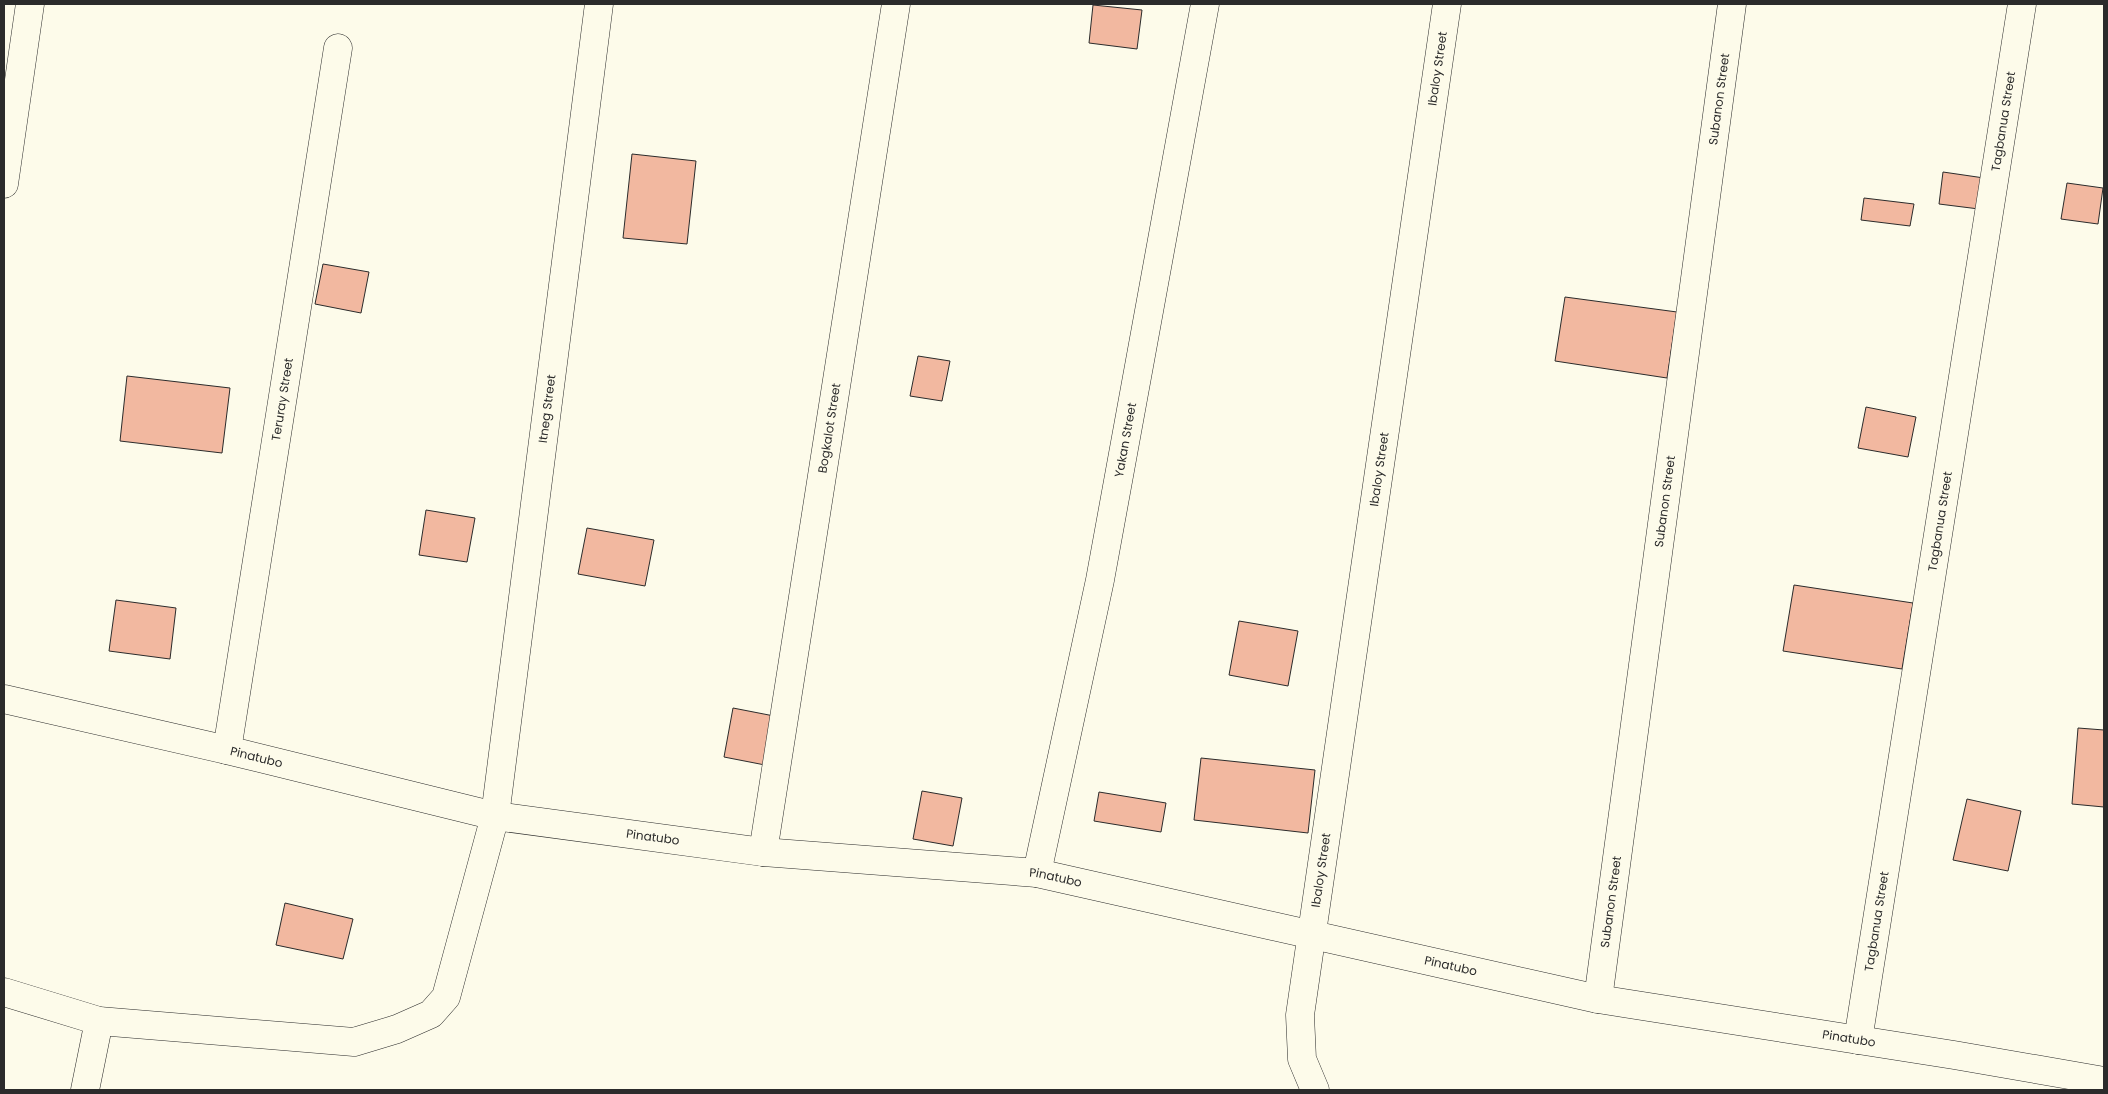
<svg xmlns="http://www.w3.org/2000/svg" width="2108" height="1094" font-family="Poppins,sans-serif">
<style>
.building{fill:#f2b8a0;stroke:#2b2b2b}
.lines{fill:none;stroke-linecap:round;stroke-linejoin:round}
.street-casing{stroke:#2b2b2b;stroke-width:29}
.street{stroke:#fdfbea;stroke-width:28}
.labels{text-anchor:middle;stroke-width:4;stroke-linejoin:round;paint-order:stroke}
.street-label{font-size:12px;fill:#2b2b2b;stroke:#fdfbea}
</style>
<rect width="100%" height="100%" fill="#fdfbea"/>
<g class="building">
<polygon points="1093,5 1142,10 1137,49 1089,43"/>
<polygon points="632,154 696,161 687,244 623,238"/>
<polygon points="1943,172 1991,179 1987,210 1939,204"/>
<polygon points="2067,183 2103,188 2098,224 2061,219"/>
<polygon points="1864,198 1914,204 1910,226 1861,220"/>
<polygon points="323,264 369,272 361,313 315,304"/>
<polygon points="1565,297 1677,312 1667,378 1555,361"/>
<polygon points="918,356 950,361 942,401 910,396"/>
<polygon points="127,376 230,388 222,453 120,441"/>
<polygon points="1866,407 1916,417 1908,457 1858,448"/>
<polygon points="426,510 475,518 467,562 419,555"/>
<polygon points="587,528 654,540 645,586 578,574"/>
<polygon points="1794,585 1913,603 1902,669 1783,651"/>
<polygon points="116,600 176,608 170,659 109,651"/>
<polygon points="1239,621 1298,631 1288,686 1229,675"/>
<polygon points="733,708 774,716 765,765 724,757"/>
<polygon points="2078,728 2104,730 2104,807 2072,804"/>
<polygon points="1201,758 1315,770 1308,833 1194,820"/>
<polygon points="922,791 962,798 953,846 913,839"/>
<polygon points="1099,792 1166,803 1161,832 1094,821"/>
<polygon points="1967,799 2021,811 2008,871 1953,860"/>
<polygon points="285,903 353,919 343,959 276,945"/>
</g>
<g class="lines">
<g class="street-casing">
<g id="street">
<polyline points="4,184 30,4"/>
<path id="s1" d="M4 699 227 750 495 816 763 852 1037 873 1598 999 1954 1055 2104 1081"/>
<path id="s2" d="M227 750 338 48"/>
<path id="s3" d="M763 852 896 4"/>
<path id="s4" d="M1037 873 1100 580 1205 4"/>
<path id="s5" d="M4 992 99 1021 354 1042 397 1029 431 1014 446 997 495 816 599 4"/>
<path id="s6" d="M1598 999 1732 4"/>
<path id="s7" d="M1858 1040 2022 4"/>
<polyline points="85,1090 99,1021"/>
<path id="s8" d="M1315 1090 1302 1059 1300 1015 1447 4"/>
</g>
</g>
<use href="#street" class="street"/>
</g>
<g class="labels">
<g class="street-label">
<text dy="4" stroke="none"><textPath href="#s8" startOffset="1034">Ibaloy Street</textPath></text>
<text dy="4" stroke="none"><textPath href="#s6" startOffset="908">Subanon Street</textPath></text>
<text dy="4" stroke="none"><textPath href="#s7" startOffset="930">Tagbanua Street</textPath></text>
<text dy="4" stroke="none"><textPath href="#s2" startOffset="355">Teruray Street</textPath></text>
<text dy="4" stroke="none"><textPath href="#s5" startOffset="1058">Itneg Street</textPath></text>
<text dy="4" stroke="none"><textPath href="#s3" startOffset="429">Bogkalot Street</textPath></text>
<text dy="4" stroke="none"><textPath href="#s4" startOffset="442">Yakan Street</textPath></text>
<text dy="4" stroke="none"><textPath href="#s8" startOffset="629">Ibaloy Street</textPath></text>
<text dy="4" stroke="none"><textPath href="#s6" startOffset="502">Subanon Street</textPath></text>
<text dy="4" stroke="none"><textPath href="#s7" startOffset="525">Tagbanua Street</textPath></text>
<text dy="4" stroke="none"><textPath href="#s1" startOffset="259">Pinatubo</textPath></text>
<text dy="4" stroke="none"><textPath href="#s1" startOffset="664">Pinatubo</textPath></text>
<text dy="4" stroke="none"><textPath href="#s8" startOffset="224">Ibaloy Street</textPath></text>
<text dy="4" stroke="none"><textPath href="#s1" startOffset="1069">Pinatubo</textPath></text>
<text dy="4" stroke="none"><textPath href="#s6" startOffset="98">Subanon Street</textPath></text>
<text dy="4" stroke="none"><textPath href="#s7" startOffset="120">Tagbanua Street</textPath></text>
<text dy="4" stroke="none"><textPath href="#s1" startOffset="1474">Pinatubo</textPath></text>
<text dy="4" stroke="none"><textPath href="#s1" startOffset="1879">Pinatubo</textPath></text>
</g>
</g>
<rect width="2108" height="1094" fill="none" stroke="#2b2b2b" stroke-width="10"/>
</svg>
